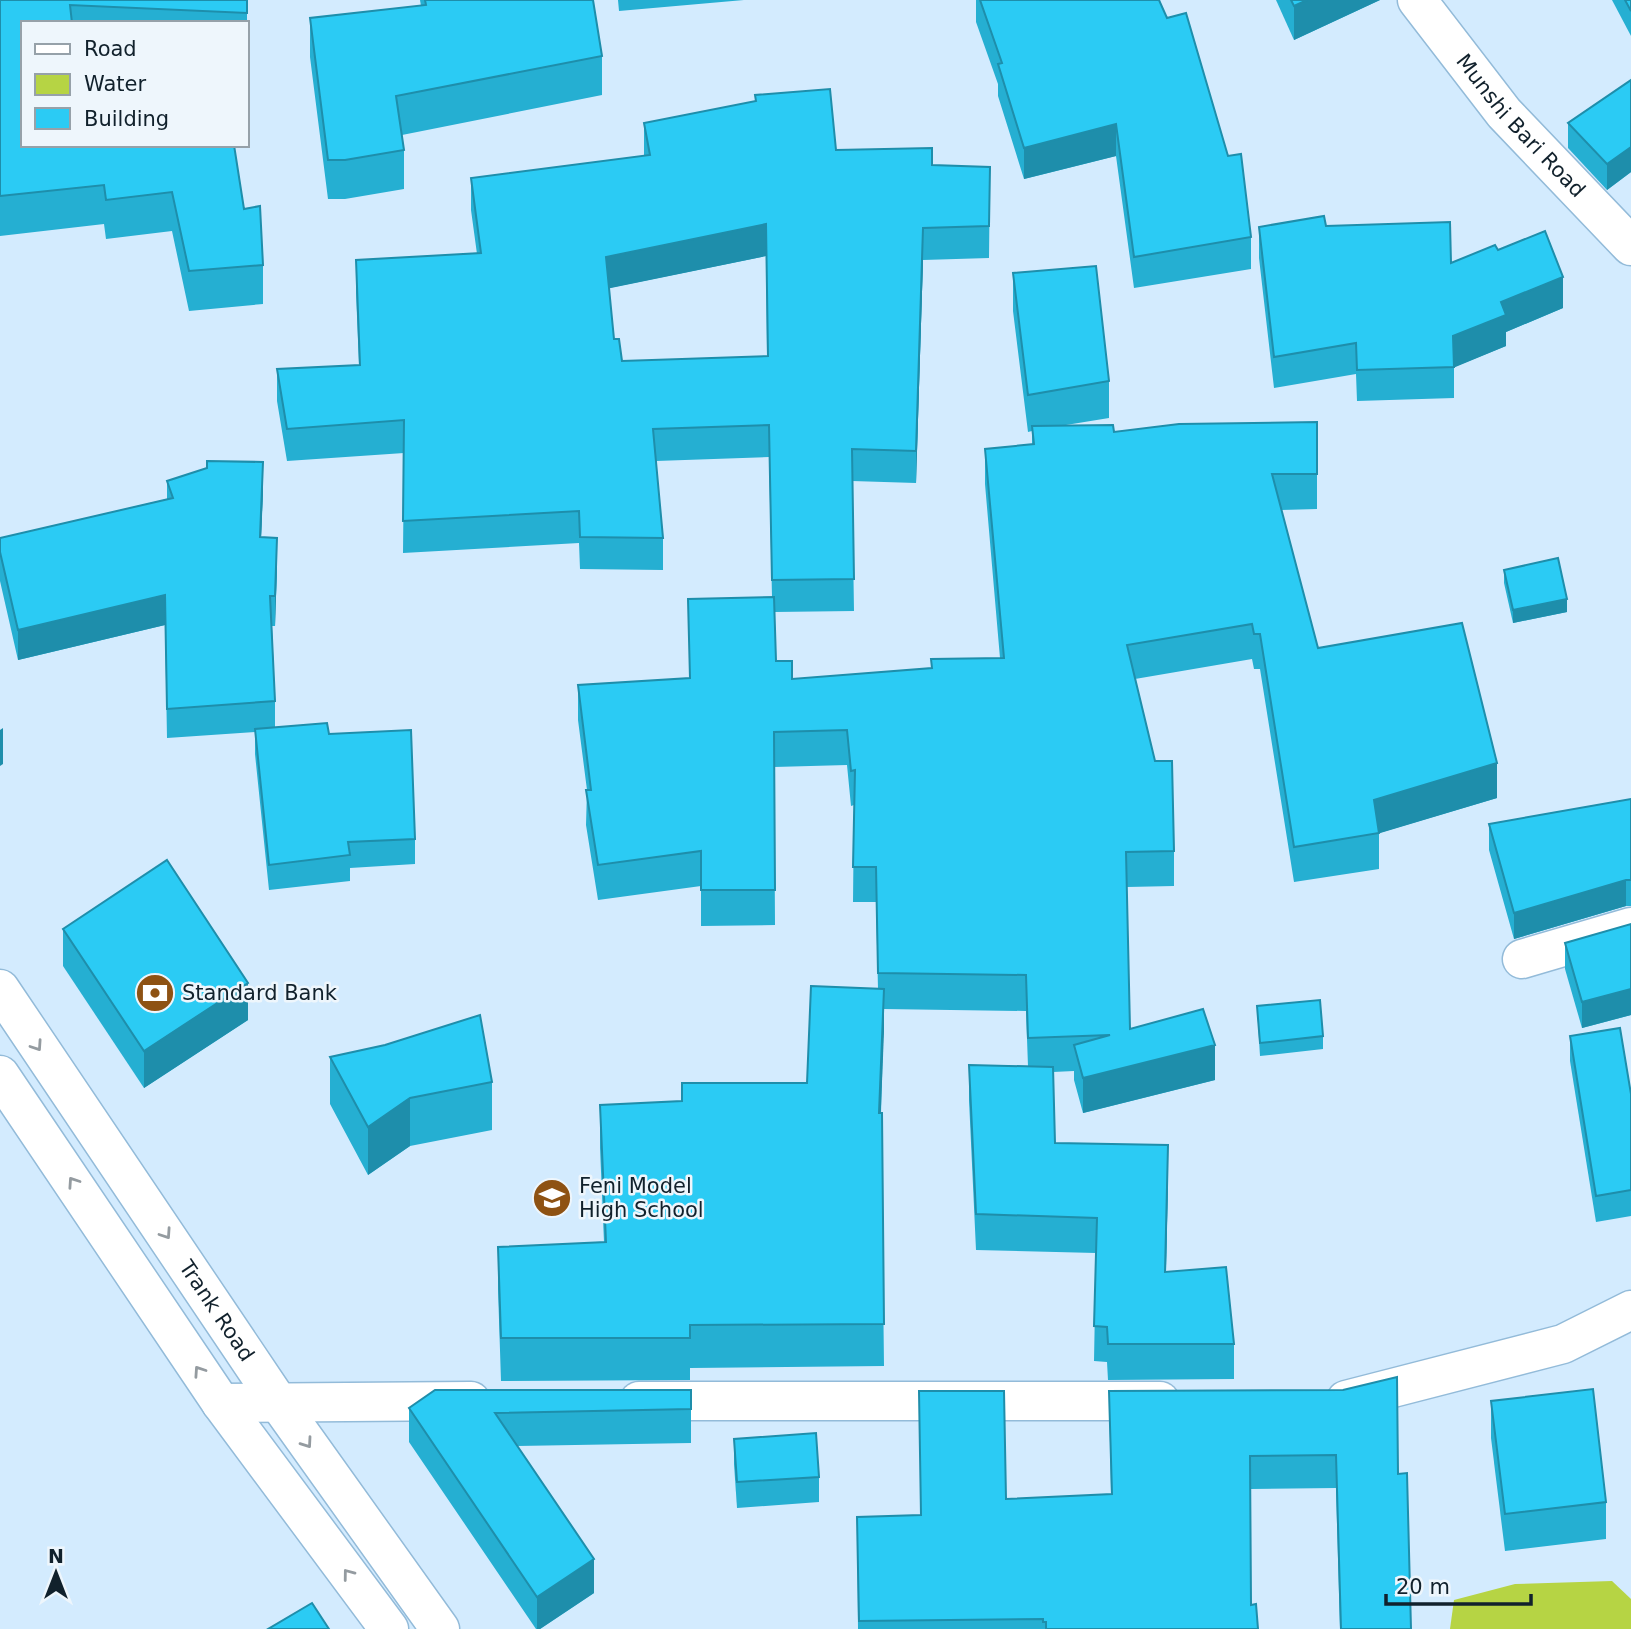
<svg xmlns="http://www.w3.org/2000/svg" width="1631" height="1629" font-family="'DejaVu Sans',sans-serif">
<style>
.water{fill:#b6d444}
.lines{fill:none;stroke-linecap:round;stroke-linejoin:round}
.street-casing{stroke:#93bbd9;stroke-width:41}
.secondary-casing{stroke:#93bbd9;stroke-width:41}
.street{stroke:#fff;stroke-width:38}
.secondary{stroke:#fff;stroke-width:38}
.wall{fill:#25afd2;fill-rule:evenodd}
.shaded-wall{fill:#1e8eab}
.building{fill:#2bcbf4;stroke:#1e8eab;stroke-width:2;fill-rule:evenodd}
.oneway{stroke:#949ba0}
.labels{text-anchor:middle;stroke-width:5;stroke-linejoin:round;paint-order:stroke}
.street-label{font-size:21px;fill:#11212c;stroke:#eef6fc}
.poi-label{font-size:21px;fill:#11212c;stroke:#eef6fc;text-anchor:start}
</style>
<rect width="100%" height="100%" fill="#d3ebfe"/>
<polygon class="water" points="1612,1581 1631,1599 1631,1629 1450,1629 1454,1600 1515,1584"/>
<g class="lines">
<g class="street-casing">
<g id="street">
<path id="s1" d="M1417 0 1504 113 1631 246"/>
<polyline points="1522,959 1631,927"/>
<polyline points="1346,1400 1563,1344 1631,1310"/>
<polyline points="639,1401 1160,1401"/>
<polyline points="221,1403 471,1401"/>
</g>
</g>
<g class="secondary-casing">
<g id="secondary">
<path id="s2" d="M0 989 278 1402 440 1629"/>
<polyline points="0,1075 221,1403 389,1629"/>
</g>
</g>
<use href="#street" class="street"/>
<use href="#secondary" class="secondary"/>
</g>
<g class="wall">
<polygon points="0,0 247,13 247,52 247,23 23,23 23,145 244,209 263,265 263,304 189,311 172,231 106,239 104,224 0,236"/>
<polygon points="420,0 593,0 602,56 602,95 402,135 404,150 404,189 345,199 328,199 310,57 310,18 421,6"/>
<polygon points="618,0 744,0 619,11"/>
<polygon points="976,0 1159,0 1251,237 1251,269 1134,288 1116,156 1024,179 998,96 998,84 976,22"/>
<polygon points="1276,0 1380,0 1294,40"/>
<polygon points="1612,0 1631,0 1631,36"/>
<polygon points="1631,80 1631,172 1607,190 1568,148 1568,123"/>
<path d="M755 95 836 150 932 165 990 167 989 258 923 260 916 483 852 481 854 611 774 612 776 661 792 679 931 668V659L1000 658 985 484V449L1032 444V431L1028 432 1013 311V273L1109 381V418L1066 425 1114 432 1317 422V509L1281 510 1318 648 1497 798 1379 833V869L1294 882 1260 669H1254L1252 659 1135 679 1174 851V886L1127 887 1130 1029 1215 1080 1083 1113 1074 1080V1071L1053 1072 1055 1143 1168 1180 1166 1272 1234 1344V1379L1108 1380 1107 1362 1094 1361 1096 1253 976 1250 969 1100V1065L1028 1066 1026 1011 884 1009 881 1113 884 1366 690 1368V1380L501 1381 498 1289V1247L604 1242 600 1148V1105L682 1101 807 1083 878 989 876 902H853L854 805 851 806 847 765 774 767 775 925 701 926V886L598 900 586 825 587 790 578 720V685L690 678 688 599 772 597 769 457 656 461 663 538V570L580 569 579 543 403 553 404 453 287 461 277 401V369L359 365 356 292V260L477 254 471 210V178L644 156V123L755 102ZM766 256 767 356 622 361 614 339 609 288Z"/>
<polygon points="1326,226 1451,263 1498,250 1563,308 1506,332 1506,346 1454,367 1454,398 1357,401 1356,374 1274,388 1259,258 1259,227"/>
<polygon points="167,481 263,491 261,537 277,567 275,626 272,626 275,701 275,727 329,734 415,839 415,864 350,868 350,881 269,890 255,754 255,732 167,738 165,625 18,660 0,581 0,538 167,499"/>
<polygon points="1504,570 1567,612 1513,623 1504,583"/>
<polygon points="1631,799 1631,906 1626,906 1514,939 1489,850 1489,824"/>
<polygon points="1631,924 1631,1015 1582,1028 1565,969 1565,943"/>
<polygon points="63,929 248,1020 144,1088 63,966"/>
<polygon points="1257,1006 1323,1036 1323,1049 1260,1056"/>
<polygon points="1570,1036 1631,1094 1631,1216 1596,1222 1570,1061"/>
<polygon points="330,1057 492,1082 492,1130 410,1146 368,1175 330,1104"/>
<polygon points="691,1390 691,1443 517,1446 594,1593 540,1629 536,1629 409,1442 409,1408"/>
<polygon points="919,1391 1006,1499 1111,1494 1109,1391 1398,1474 1411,1629 1340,1629 1336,1488 1250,1489 1251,1605 1258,1629 858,1629 857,1517 921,1515"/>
<polygon points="1491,1401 1606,1502 1606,1539 1505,1551 1491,1438"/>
<polygon points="734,1439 819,1477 819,1502 737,1508 734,1464"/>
</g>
<g class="shaded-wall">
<polygon points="1307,0 1380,0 1294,40 1294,6"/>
<polygon points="1116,124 1116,156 1024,179 1024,148"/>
<polygon points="1631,147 1631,172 1607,190 1607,164"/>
<polygon points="766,224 766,256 606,289 606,257"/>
<polygon points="923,228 923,260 916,483 916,451"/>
<polygon points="1563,277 1563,308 1506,332 1506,346 1453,368 1453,336 1501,302"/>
<polygon points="263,462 263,491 260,566 260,537"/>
<polygon points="277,538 277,567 275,626 275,596"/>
<polygon points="165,595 165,625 18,660 18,630"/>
<polygon points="1567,599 1567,612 1513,623 1513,610"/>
<polygon points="3,728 3,764 0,766 0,730"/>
<polygon points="1497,763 1497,798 1377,834 1374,800"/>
<polygon points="1626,880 1626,906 1514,939 1514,913"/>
<polygon points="248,983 248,1020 144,1088 144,1051"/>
<polygon points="884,989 884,1032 879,1156 879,1113"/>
<polygon points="1631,989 1631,1015 1582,1028 1582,1002"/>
<polygon points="1215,1045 1215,1080 1083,1113 1083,1078"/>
<polygon points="410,1098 410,1146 368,1175 368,1127"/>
<polygon points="1168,1145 1168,1180 1165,1308 1165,1272"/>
<polygon points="594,1559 594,1593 540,1629 537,1629 537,1597"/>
</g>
<g class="building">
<polygon points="0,0 247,0 247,13 70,5 72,23 23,23 23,145 234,145 244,209 260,206 263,265 189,271 172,192 106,200 104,185 0,196"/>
<polygon points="425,0 593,0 602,56 396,96 404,150 345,160 328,160 310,18 426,5"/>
<polygon points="980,0 1159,0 1167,18 1186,13 1228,156 1241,154 1251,237 1134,257 1116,124 1024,148 998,64 1002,63"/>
<polygon points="1291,0 1307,0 1294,6"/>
<polygon points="1625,0 1631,0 1631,11"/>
<polygon points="1631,80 1631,147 1607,164 1568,123"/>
<path d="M830 89 836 150 932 148V165L990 167 989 226 923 228 916 451 852 449 854 579 772 580 769 425 653 429 663 538 580 537 579 511 403 521 404 420 287 429 277 369 360 365 356 260 481 253 471 178 650 155 644 123 756 101 755 95ZM766 224 768 356 622 361 619 339H614L606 257Z"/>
<polygon points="1324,216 1326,226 1450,222 1451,263 1495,245 1498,250 1545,231 1563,277 1501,302 1506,315 1453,336 1454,367 1357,370 1356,343 1274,357 1259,227"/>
<polygon points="1096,266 1109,381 1028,395 1013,273"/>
<polygon points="1317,422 1317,474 1272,474 1318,648 1462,623 1497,763 1374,800 1379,833 1294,847 1260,634 1254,634 1252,624 1127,645 1155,761 1172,761 1174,851 1126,852 1130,1029 1203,1009 1215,1045 1083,1078 1074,1045 1110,1035 1028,1038 1026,975 878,973 876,867 853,867 855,770 851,771 847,730 774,732 775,890 701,890 701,851 598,865 586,790 591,790 578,685 690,678 688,599 774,597 776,661 792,661 792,679 932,668 931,659 1004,658 985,449 1034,444 1032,426 1113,425 1114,432 1179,424"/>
<polygon points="207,461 263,462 260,537 277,538 275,596 270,596 275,701 167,709 165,595 18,630 0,552 0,538 173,498 167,481 207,468"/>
<polygon points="1558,558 1567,599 1513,610 1504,570"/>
<polygon points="327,723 329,734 411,730 415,839 348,842 350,855 269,865 255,729"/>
<polygon points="1631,799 1631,880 1626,880 1514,913 1489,824"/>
<polygon points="167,860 248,983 144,1051 63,929"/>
<polygon points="1631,924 1631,989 1582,1002 1565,943"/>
<polygon points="811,986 884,989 879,1113 882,1113 884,1324 690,1325 690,1338 501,1338 498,1247 606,1242 600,1105 682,1101 682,1083 807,1083"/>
<polygon points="1320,1000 1323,1036 1260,1043 1257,1006"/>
<polygon points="480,1015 492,1082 410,1098 368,1127 330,1057 385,1045"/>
<polygon points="1620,1028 1631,1094 1631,1190 1596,1196 1570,1036"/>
<polygon points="969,1065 1053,1067 1055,1143 1168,1145 1165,1272 1226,1267 1234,1344 1108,1344 1107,1327 1094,1326 1097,1218 976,1214"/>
<polygon points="1397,1377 1398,1474 1407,1473 1411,1629 1341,1629 1336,1455 1250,1456 1251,1605 1256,1604 1258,1629 1046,1629 1046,1622 1043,1622 1043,1619 859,1621 857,1517 921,1515 919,1391 1004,1391 1006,1499 1112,1494 1109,1391 1343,1390"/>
<polygon points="1593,1389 1606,1502 1505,1514 1491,1401"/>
<polygon points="435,1390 691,1390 691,1409 495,1413 594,1559 537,1597 409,1408"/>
<polygon points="816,1433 819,1477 737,1482 734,1439"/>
<polygon points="312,1603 329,1629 268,1629"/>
</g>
<defs><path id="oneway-chevron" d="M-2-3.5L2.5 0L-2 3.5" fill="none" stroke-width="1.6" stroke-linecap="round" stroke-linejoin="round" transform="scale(1.75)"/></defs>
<g class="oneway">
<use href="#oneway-chevron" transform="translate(37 1046) rotate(56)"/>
<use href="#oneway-chevron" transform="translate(73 1182) rotate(-124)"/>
<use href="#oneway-chevron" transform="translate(166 1234) rotate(56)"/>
<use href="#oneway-chevron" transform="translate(199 1371) rotate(-124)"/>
<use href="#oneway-chevron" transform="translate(307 1443) rotate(55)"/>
<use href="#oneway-chevron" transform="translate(348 1574) rotate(-127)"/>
</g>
<defs>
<g id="bank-disc" transform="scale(2.0125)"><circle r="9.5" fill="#8e5213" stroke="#eef6fc"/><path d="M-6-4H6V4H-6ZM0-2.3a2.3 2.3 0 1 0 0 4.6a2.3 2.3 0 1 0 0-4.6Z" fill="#fff"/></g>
<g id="school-disc" transform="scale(2.0125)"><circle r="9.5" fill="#8e5213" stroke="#eef6fc"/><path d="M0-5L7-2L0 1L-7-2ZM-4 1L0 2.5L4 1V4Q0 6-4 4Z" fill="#fff"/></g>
</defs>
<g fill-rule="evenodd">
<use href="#bank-disc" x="155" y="993"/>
<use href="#school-disc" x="552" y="1198"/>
</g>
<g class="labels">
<g class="street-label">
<text dy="7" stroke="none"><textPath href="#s1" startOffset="163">Munshi Bari Road</textPath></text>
<text dy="7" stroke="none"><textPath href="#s2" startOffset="388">Trank Road</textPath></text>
</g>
<g class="poi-label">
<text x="182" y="1000">Standard Bank</text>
<text x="579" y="1193">Feni Model<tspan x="579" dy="24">High School</tspan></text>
</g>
</g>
<rect x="21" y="21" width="228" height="126" fill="#eef6fc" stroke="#96a1a9" stroke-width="2"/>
<rect x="35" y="44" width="35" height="10" fill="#ffffff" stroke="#96a1a9" stroke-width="2"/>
<text x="84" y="56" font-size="21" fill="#11212c">Road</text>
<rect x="35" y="74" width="35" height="21" fill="#b6d444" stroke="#96a1a9" stroke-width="2"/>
<text x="84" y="91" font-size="21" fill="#11212c">Water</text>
<rect x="35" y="108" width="35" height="21" fill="#2bcbf4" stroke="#96a1a9" stroke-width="2"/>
<text x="84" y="126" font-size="21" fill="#11212c">Building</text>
<g transform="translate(56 1573)" stroke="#eef6fc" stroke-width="5" paint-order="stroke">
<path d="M0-5L12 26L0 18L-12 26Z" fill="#11212c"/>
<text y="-10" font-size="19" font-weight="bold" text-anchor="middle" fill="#11212c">N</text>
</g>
<path d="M1386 1594v10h145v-10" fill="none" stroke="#11212c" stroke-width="3.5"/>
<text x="1396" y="1594" font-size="21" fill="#11212c" stroke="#eef6fc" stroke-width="5" paint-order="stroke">20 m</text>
</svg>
